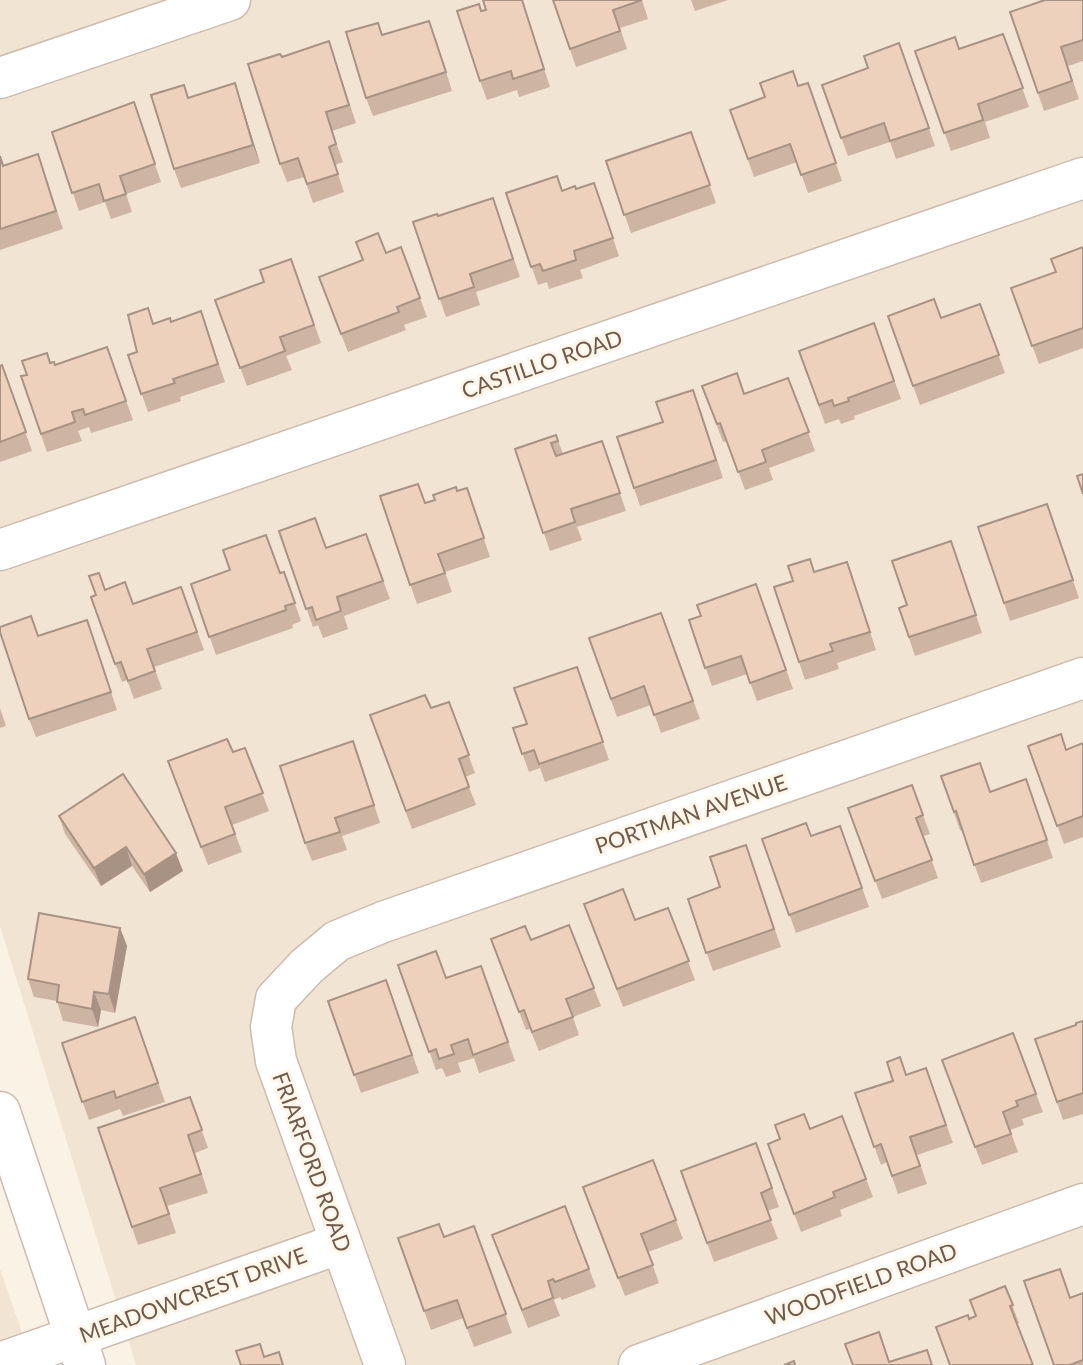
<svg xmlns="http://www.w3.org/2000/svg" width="1083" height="1365" font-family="Lato,sans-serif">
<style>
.residential{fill:#f1e4d3}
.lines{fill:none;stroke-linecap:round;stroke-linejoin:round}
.street-casing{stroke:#cdbcae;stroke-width:43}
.street{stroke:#fff;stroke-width:40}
.wall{fill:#cdb4a3}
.shaded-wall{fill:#a79284}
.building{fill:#eed1bd;stroke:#a79284;stroke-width:2}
.labels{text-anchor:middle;stroke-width:6;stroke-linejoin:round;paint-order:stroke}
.street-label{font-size:22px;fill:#71594b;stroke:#fef6e9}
</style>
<rect width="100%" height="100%" fill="#faf2e4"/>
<g class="residential">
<polygon points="0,0 1083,0 1083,1365 136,1365 0,926"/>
<polygon points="0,1269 33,1365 0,1365"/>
</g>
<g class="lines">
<g class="street-casing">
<g id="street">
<polyline points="0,78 230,0"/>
<polyline points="0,550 1083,178"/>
<polyline points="0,1112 85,1365"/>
<polyline points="0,1363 341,1243"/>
<polyline points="385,1365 276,1061 271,1027 276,999 307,966 337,941 383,922 1083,678"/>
<polyline points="639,1365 1083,1204"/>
</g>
</g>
<use href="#street" class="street"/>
</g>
<g class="wall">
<polygon points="483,0 522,0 550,87 519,97 517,90 487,100 480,81 482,11 486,10"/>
<polygon points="553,0 642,0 648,19 620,28 627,49 576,67"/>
<polygon points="691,0 728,0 695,11"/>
<polygon points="1083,0 1083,61 1068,66 1079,99 1044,111 1010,12"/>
<polygon points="1003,34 1029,107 985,122 990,138 951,151 915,51 960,49"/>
<polygon points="383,35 436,39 452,91 373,116 366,98"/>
<polygon points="329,41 356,123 332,131 343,162 335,165 344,192 313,203 304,177 287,182 280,164 282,57"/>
<polygon points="899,43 935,146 896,159 890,142 848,156 822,85 868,68"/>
<polygon points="808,83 842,181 808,193 797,162 754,177 730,110"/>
<polygon points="189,98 241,102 260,163 181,188 174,169"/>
<polygon points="134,102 161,182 126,194 132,212 111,219 105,202 79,211 52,132"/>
<polygon points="691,132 716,203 631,233 606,161"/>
<polygon points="38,154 63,229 0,250 0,155 4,166"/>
<polygon points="594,183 619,256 580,270 583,278 549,289 547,282 538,285 506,193 562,191 576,189"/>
<polygon points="493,198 520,277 476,292 480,305 446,317 413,222 438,216"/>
<polygon points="401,247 427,317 404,325 406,330 348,352 319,277"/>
<polygon points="1083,247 1083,348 1039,364 1011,288 1056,272"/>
<polygon points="291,259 321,343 286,356 292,370 247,386 215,300 264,282"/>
<polygon points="980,304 1005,373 920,405 888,316 941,318"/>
<polygon points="201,311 225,382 180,397 181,401 148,412 128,355 137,352 153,324 171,322"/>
<polygon points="874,323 901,399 854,416 855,419 841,424 839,419 825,424 799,351"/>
<polygon points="107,347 133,420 91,433 89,427 78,431 82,441 47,452 21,376 27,375 50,363 55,365"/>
<polygon points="2,365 32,451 0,462 0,366"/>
<polygon points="788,378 815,451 769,468 773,480 745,490 727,441 723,442 702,386 744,394"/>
<polygon points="700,408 723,478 640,506 634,488 663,422"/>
<polygon points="556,435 563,454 602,441 626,511 577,527 582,540 550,551 515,449"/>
<polygon points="467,488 490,557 445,572 452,592 417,604 380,496 425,503"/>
<polygon points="1047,504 1079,598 1010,621 1004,603"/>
<polygon points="279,531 326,548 366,534 390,599 344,616 348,629 323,638 318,625 313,627"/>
<polygon points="951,541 982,633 915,656 899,608 907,605"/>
<polygon points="847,562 876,650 837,663 839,669 805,680 799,662 815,572"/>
<polygon points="284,572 301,621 292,625 293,628 216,655 191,584"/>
<polygon points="756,584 793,689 757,701 747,674 712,686 689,620 701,616"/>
<polygon points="181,587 204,650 154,667 162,689 134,699 127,680 122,682 91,597 105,590 133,604"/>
<polygon points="661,613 700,719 661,733 651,705 617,717 589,638"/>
<polygon points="87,620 117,710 36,737 29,719 38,636"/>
<polygon points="577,667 609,760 545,782 540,768 529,772 513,728 527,724"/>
<polygon points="449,702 475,773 465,777 476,805 412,829 370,715 431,708"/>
<polygon points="0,708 6,726 0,728"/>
<polygon points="1083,743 1083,837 1064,844 1028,746 1066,750"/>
<polygon points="245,748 269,811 232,825 242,852 208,865 168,761 233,752"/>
<polygon points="360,760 380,823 342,836 347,850 312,861 305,843"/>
<polygon points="941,776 990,792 1026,779 1053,858 981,883 962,830 960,830"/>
<polygon points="912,785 930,834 923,836 938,878 882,899 848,808"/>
<polygon points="59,816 183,871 150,892 132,866 101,886 65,834"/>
<polygon points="840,826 869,907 796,933 762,839 811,836"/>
<polygon points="746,845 781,947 713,971 688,899 720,887"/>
<polygon points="584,904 635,920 668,908 695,980 623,1007"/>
<polygon points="569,925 601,1006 573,1017 579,1035 539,1051 530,1029 526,1030 491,939 531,940"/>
<polygon points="120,928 127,946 115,1013 101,1010 98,1027 63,1021 57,1001 34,997 28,979"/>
<polygon points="398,965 446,978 481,966 515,1061 479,1073 474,1058 458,1063 461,1072 446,1077 442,1068 436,1070"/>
<polygon points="386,980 419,1073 361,1093 328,1001"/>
<polygon points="135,1017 165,1102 123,1116 120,1109 89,1120 62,1043"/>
<polygon points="1083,1021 1083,1114 1063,1120 1035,1039 1076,1025"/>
<polygon points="1013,1033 1043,1112 1022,1119 1024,1125 1010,1130 1018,1152 982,1165 942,1060"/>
<polygon points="926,1068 953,1143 917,1155 927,1184 898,1194 887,1162 881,1165 855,1093"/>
<polygon points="190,1097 208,1148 195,1153 208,1193 167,1206 176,1233 138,1245 98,1128"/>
<polygon points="842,1116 873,1197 840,1210 842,1216 801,1232 768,1144"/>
<polygon points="756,1143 779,1207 767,1211 778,1239 714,1262 681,1171"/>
<polygon points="653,1160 683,1239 648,1252 659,1283 625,1296 583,1187"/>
<polygon points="565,1206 596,1287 562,1300 560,1297 554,1300 560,1316 528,1328 492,1235"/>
<polygon points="474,1226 512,1333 474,1347 463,1318 431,1330 398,1238 444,1237"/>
<polygon points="1005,1286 1019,1323 950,1365 969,1319 976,1317"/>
<polygon points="1083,1293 1083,1365 1054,1365 1070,1297"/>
</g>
<g class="shaded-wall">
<polygon points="235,83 241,102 260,163 253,145"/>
<polygon points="126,847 132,866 101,886 94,868"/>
<polygon points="176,853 183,871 150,892 144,874"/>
<polygon points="120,928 127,946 115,1013 109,994"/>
<polygon points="94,992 101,1010 98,1027 92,1009"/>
</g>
<g class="building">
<polygon points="483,0 522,0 544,69 513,79 511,71 480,81 457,11 479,4 481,11 486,10"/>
<polygon points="553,0 642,0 613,10 620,31 570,49"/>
<polygon points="1045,0 1083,0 1083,40 1061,47 1072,81 1038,93 1010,12"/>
<polygon points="429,21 446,72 366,98 346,32 378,23 382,35"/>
<polygon points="1003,34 1023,88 978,104 983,120 944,133 915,51 955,37 959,49"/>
<polygon points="329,41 349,105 326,112 336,144 329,147 338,174 307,184 298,158 280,164 248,64 280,54 282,57"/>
<polygon points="899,43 929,128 890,141 884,123 841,138 822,85 868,68 864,56"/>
<polygon points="793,71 798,86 808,83 836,163 801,175 790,144 748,159 730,110 765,97 760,83"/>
<polygon points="235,83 253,145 174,169 151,95 184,85 188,98"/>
<polygon points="134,102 155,164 120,176 126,194 104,201 99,184 72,193 52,132"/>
<polygon points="691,132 710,185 624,215 606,161"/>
<polygon points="38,154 56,211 0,229 0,156 3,166"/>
<polygon points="557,176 562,191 575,186 576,189 594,183 613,238 574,251 576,260 543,271 540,264 531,267 506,193"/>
<polygon points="493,198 513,259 470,274 474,287 439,299 413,222 437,214 438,216"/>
<polygon points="378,233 386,253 401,247 420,298 397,307 399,312 341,334 319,277 363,260 356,242"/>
<polygon points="1083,247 1083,328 1032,346 1011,288 1056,272 1051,259"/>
<polygon points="291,259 314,325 280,337 285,351 240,368 215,300 264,282 260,270"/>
<polygon points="934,299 941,318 980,304 999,355 913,386 888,316"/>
<polygon points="148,308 153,324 170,318 171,322 201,311 218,364 173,379 175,383 141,394 128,355 137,352 128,315"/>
<polygon points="874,323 894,381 848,398 849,401 834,406 832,400 819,405 799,351"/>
<polygon points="107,347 126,401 85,415 83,409 72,412 75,422 41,434 21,376 27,375 22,361 47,353 50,363 54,362 55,365"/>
<polygon points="2,365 26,432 0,442 0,366"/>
<polygon points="737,373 744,394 788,378 809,432 762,450 766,462 738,472 720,423 717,424 702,386"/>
<polygon points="693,390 716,460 634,488 617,437 663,422 656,402"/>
<polygon points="556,435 558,441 551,443 556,456 602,441 620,493 571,509 575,522 543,533 515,449"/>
<polygon points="1083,474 1083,494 1077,476"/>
<polygon points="418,484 425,503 435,500 433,495 456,487 457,491 467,488 484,538 438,554 445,573 410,585 380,496"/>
<polygon points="1047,504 1073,580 1004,603 978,527"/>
<polygon points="315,518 326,548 366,534 383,581 337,597 341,611 316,620 312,607 306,609 279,531"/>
<polygon points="266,535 280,573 284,572 295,603 285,606 286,610 209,637 191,584 230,570 223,550"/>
<polygon points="951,541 976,615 909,637 899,608 907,605 892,561"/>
<polygon points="810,559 814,572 847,562 870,632 830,644 833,651 799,662 774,587 793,581 788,566"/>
<polygon points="99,573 105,590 125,582 133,604 181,587 197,632 147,649 155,671 128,681 121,662 115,664 91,597 96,595 89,576"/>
<polygon points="756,584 786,670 750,683 741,656 705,668 689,620 701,616 697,605"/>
<polygon points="661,613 693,701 654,715 644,686 611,699 589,638"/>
<polygon points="31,616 38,636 87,620 111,692 29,719 0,632 0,627"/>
<polygon points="577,667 603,742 539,764 534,750 522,754 513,728 527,724 514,688"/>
<polygon points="425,695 431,708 449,702 469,755 459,759 469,787 406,811 370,715"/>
<polygon points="1061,734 1066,750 1083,743 1083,816 1057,826 1028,746"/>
<polygon points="227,739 233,752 245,748 263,793 225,807 235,834 201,847 168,761"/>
<polygon points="353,741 374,805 335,818 340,832 305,843 280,766"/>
<polygon points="980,763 990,792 1026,779 1047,840 974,865 956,811 954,812 941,776"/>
<polygon points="123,774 176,853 144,874 126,847 94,868 59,816"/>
<polygon points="912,785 923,815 916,818 932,860 875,881 848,808"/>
<polygon points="806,823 811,836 840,826 862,888 789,915 762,839"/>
<polygon points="746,845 774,929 706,953 688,899 720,887 710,857"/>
<polygon points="623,889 635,920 668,908 689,961 617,989 584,904"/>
<polygon points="39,913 120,928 109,994 94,992 92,1009 57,1002 59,985 28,979"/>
<polygon points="569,925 594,988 566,999 573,1017 532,1032 524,1010 519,1012 491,939 525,926 531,940"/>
<polygon points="436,951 446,978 481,966 508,1042 473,1055 468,1039 451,1045 454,1054 439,1059 436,1049 429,1052 398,965"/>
<polygon points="386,980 412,1055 354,1075 328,1001"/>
<polygon points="135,1017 158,1083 116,1098 114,1091 82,1102 62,1043"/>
<polygon points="1083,1021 1083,1093 1057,1102 1035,1039 1076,1025 1076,1023"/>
<polygon points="1013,1033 1036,1094 1016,1101 1018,1106 1003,1112 1011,1134 975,1147 942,1060"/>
<polygon points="900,1057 906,1075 926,1068 946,1125 910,1137 920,1166 892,1176 881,1144 874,1147 855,1093 893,1081 887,1062"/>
<polygon points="190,1097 202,1130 188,1135 201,1174 160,1188 169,1214 132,1227 98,1128"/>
<polygon points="804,1114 810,1129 842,1116 866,1179 833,1192 835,1197 794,1214 768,1144 780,1139 775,1125"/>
<polygon points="756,1143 772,1188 761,1193 771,1220 707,1243 681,1171"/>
<polygon points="653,1160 676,1220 641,1234 653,1265 618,1278 583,1187"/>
<polygon points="565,1206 589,1269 555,1282 553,1279 548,1281 553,1298 522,1310 492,1235"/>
<polygon points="439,1224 444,1237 474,1226 506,1314 467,1328 457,1300 424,1311 398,1238"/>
<polygon points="1060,1269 1070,1298 1083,1293 1083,1360 1070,1365 1054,1365 1024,1281"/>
<polygon points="1005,1286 1013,1305 1010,1306 1033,1365 950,1365 936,1327 968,1315 969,1319 976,1316 970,1300"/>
<polygon points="879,1332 889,1362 927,1350 932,1365 853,1365 845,1344"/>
<polygon points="260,1344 264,1357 279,1352 283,1365 241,1365 236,1351"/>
<polygon points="794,1361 795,1365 784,1365"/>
</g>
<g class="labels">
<g class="street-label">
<text transform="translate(542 364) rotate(-19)" y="8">CASTILLO ROAD</text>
<text transform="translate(691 814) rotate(-19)" y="8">PORTMAN AVENUE</text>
<text transform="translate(312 1162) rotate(70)" y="8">FRIARFORD ROAD</text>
<text transform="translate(861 1284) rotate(-20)" y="8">WOODFIELD ROAD</text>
<text transform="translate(193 1295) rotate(-20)" y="8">MEADOWCREST DRIVE</text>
</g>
</g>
</svg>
